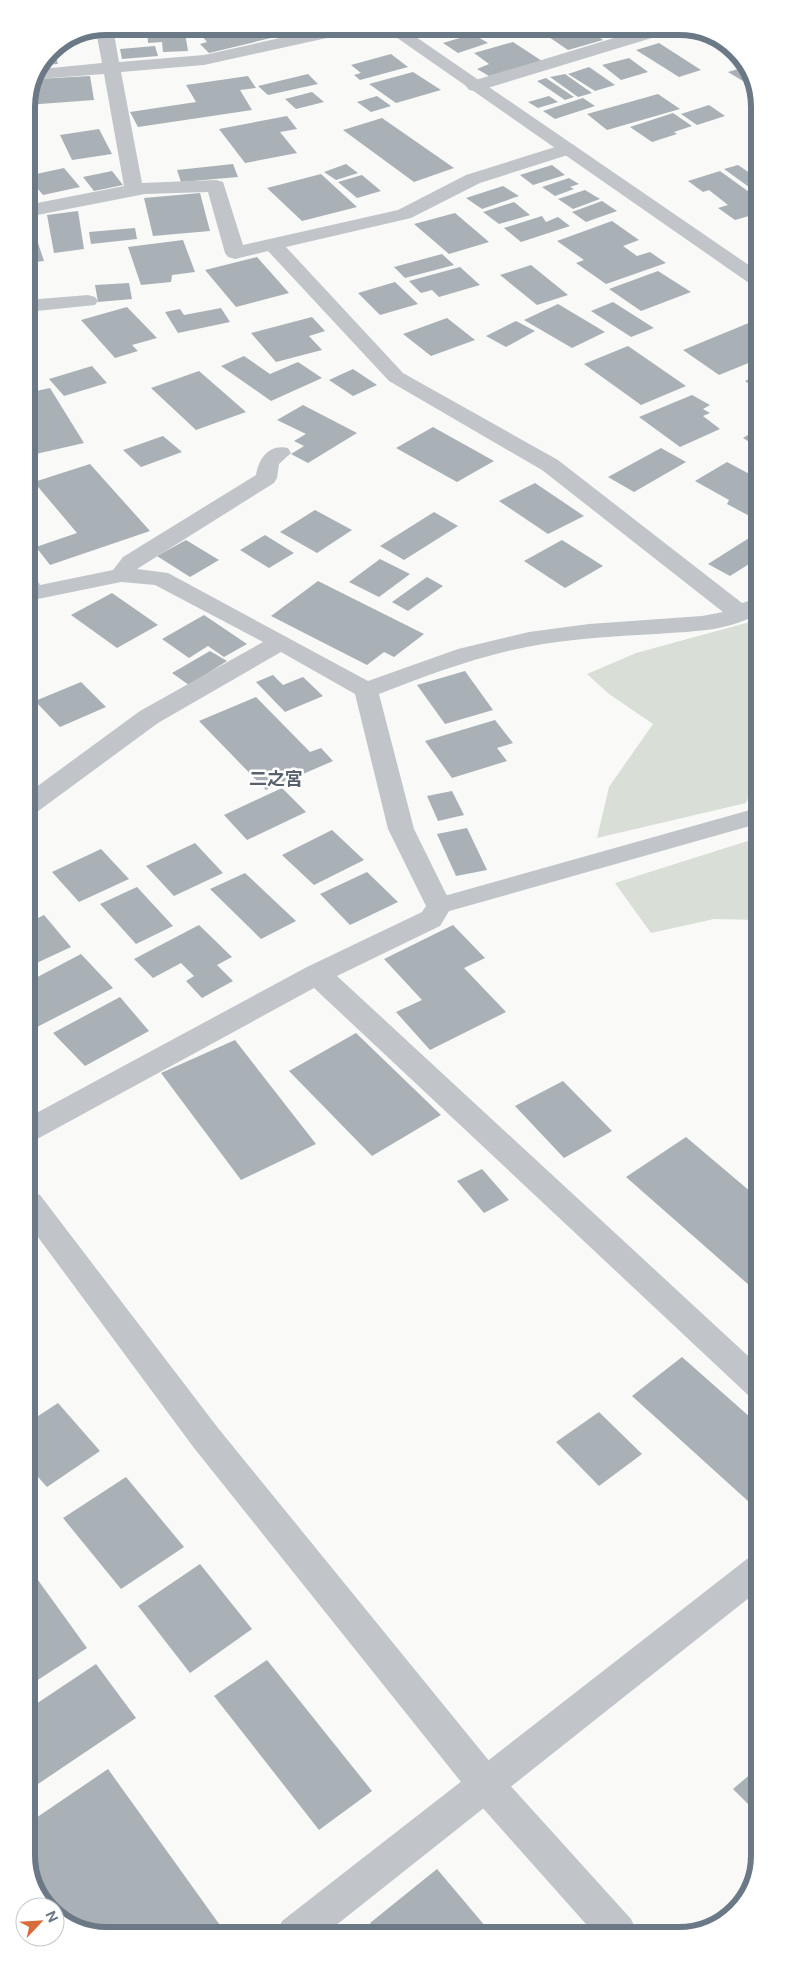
<svg xmlns="http://www.w3.org/2000/svg" width="786" height="1962" font-family="'Public Sans','Noto Sans JP',sans-serif">
<style>
.green{fill:#d9ded7}
.building{fill:#a9b0b6}
.lines{fill:none;stroke-linecap:round;stroke-linejoin:round}
.service{fill:#c1c5c9;fill-rule:evenodd}
.minor{fill:#c1c5c9;fill-rule:evenodd}
.tertiary{fill:#c1c5c9;fill-rule:evenodd}
.labels{text-anchor:middle;stroke-width:5;stroke-linejoin:round;paint-order:stroke}
.quarter-label{font-size:18px;font-weight:bold;fill:#58626c;stroke:#fff}
.rim{fill:none;stroke:#6b7886;stroke-width:6}
</style>
<rect width="100%" height="100%" fill="#f9faf8"/>
<g class="green">
<polygon points="757,620 757,774 746,803 597,838 609,787 653,724 609,694 587,674 636,653"/>
<polygon points="757,838 758,920 714,919 651,933 615,883"/>
</g>
<g class="building">
<polygon points="147,26 184,26 188,51 163,52 162,42 148,43"/>
<polygon points="248,26 257,26 271,38 209,53 200,44 207,42 201,35"/>
<polygon points="495,26 531,26 538,31 511,38"/>
<polygon points="566,26 583,26 603,40 568,50 543,33"/>
<polygon points="96,31 99,38 73,41 73,40"/>
<polygon points="473,34 488,43 458,53 443,43"/>
<polygon points="707,35 729,43 724,45"/>
<polygon points="513,42 542,61 489,76 477,69 489,64 474,53"/>
<polygon points="659,43 701,70 679,77 636,50"/>
<polygon points="155,46 158,56 122,59 120,49"/>
<polygon points="49,51 54,51 58,64 43,65"/>
<polygon points="391,54 408,67 360,80 354,75 361,73 351,65"/>
<polygon points="629,58 648,72 621,80 602,65"/>
<polygon points="589,67 615,85 595,91 568,74"/>
<polygon points="745,67 756,81 756,89 728,72"/>
<polygon points="413,72 441,90 396,103 369,84"/>
<polygon points="308,74 318,84 268,95 258,86"/>
<polygon points="565,74 592,93 578,97 550,77"/>
<polygon points="90,76 94,100 26,105 36,79"/>
<polygon points="248,76 256,88 240,90 252,110 138,127 130,112 196,102 186,85"/>
<polygon points="546,78 574,97 565,100 537,81"/>
<polygon points="312,92 324,102 296,109 285,99"/>
<polygon points="658,94 680,109 607,130 587,114"/>
<polygon points="377,96 391,106 371,112 357,102"/>
<polygon points="549,96 558,102 538,108 528,102"/>
<polygon points="583,98 595,106 555,119 543,111"/>
<polygon points="709,105 725,116 697,125 681,114"/>
<polygon points="673,113 692,126 674,132 677,134 652,142 630,127"/>
<polygon points="287,116 297,129 280,132 297,153 245,163 219,129"/>
<polygon points="382,118 454,168 414,182 343,130"/>
<polygon points="99,129 112,154 72,160 60,135"/>
<polygon points="233,164 238,177 181,182 177,170"/>
<polygon points="346,164 358,173 336,180 324,172"/>
<polygon points="552,165 565,175 533,185 520,175"/>
<polygon points="738,165 756,177 756,192 724,169"/>
<polygon points="64,168 80,187 43,195 27,176"/>
<polygon points="112,171 123,185 94,191 83,177"/>
<polygon points="720,171 756,197 756,214 735,220 718,208 728,205 709,190 703,192 688,181"/>
<polygon points="321,174 357,207 302,221 267,188"/>
<polygon points="362,175 381,191 357,198 338,182"/>
<polygon points="569,178 579,184 570,187 574,189 555,196 542,187"/>
<polygon points="503,186 519,196 482,209 466,198"/>
<polygon points="585,190 600,199 573,209 558,199"/>
<polygon points="200,193 210,231 153,236 144,198"/>
<polygon points="602,201 617,211 586,222 572,212"/>
<polygon points="514,202 530,215 499,224 483,212"/>
<polygon points="78,211 84,249 54,253 47,215"/>
<polygon points="455,213 489,242 449,254 414,224"/>
<polygon points="542,216 546,222 558,217 570,226 521,242 504,228"/>
<polygon points="27,219 30,219 44,261 27,263"/>
<polygon points="612,221 639,240 610,251 623,246 637,256 650,252 666,263 606,284 576,263 584,260 557,241"/>
<polygon points="135,228 137,239 91,244 89,232"/>
<polygon points="183,240 195,272 172,275 171,282 141,285 128,247"/>
<polygon points="442,254 454,265 405,278 394,267"/>
<polygon points="257,257 289,293 236,307 205,270"/>
<polygon points="531,265 568,295 537,305 500,275"/>
<polygon points="460,267 480,285 439,297 432,290 421,293 409,281"/>
<polygon points="658,271 691,292 641,311 609,289"/>
<polygon points="395,282 418,304 380,315 358,293"/>
<polygon points="129,283 132,299 98,302 95,285"/>
<polygon points="613,302 654,328 631,337 591,311"/>
<polygon points="558,304 605,332 572,348 524,320"/>
<polygon points="127,307 157,338 132,345 138,351 115,358 81,320"/>
<polygon points="221,308 230,322 178,333 165,312 180,309 184,315"/>
<polygon points="312,317 325,331 309,336 322,350 276,362 251,333"/>
<polygon points="447,318 475,340 431,356 403,334"/>
<polygon points="756,320 756,360 719,375 683,350"/>
<polygon points="516,321 535,331 506,347 486,336"/>
<polygon points="628,346 686,386 641,405 584,364"/>
<polygon points="244,356 270,374 298,362 322,378 271,401 221,366"/>
<polygon points="92,366 107,383 64,396 49,379"/>
<polygon points="353,369 377,385 353,396 329,380"/>
<polygon points="199,371 246,412 196,430 151,388"/>
<polygon points="756,376 756,389 745,381"/>
<polygon points="50,388 84,443 27,456 27,393"/>
<polygon points="692,395 710,405 703,409 710,413 703,416 720,429 680,447 639,417"/>
<polygon points="303,405 357,433 308,463 291,454 304,446 294,441 306,434 277,420"/>
<polygon points="433,427 494,461 457,482 396,448"/>
<polygon points="756,430 756,446 743,438"/>
<polygon points="163,436 182,452 141,467 123,450"/>
<polygon points="661,448 686,462 634,492 608,477"/>
<polygon points="727,462 757,478 757,520 727,504 729,500 695,481"/>
<polygon points="90,464 150,531 50,565 36,547 77,533 34,482"/>
<polygon points="535,483 584,516 548,534 499,501"/>
<polygon points="315,510 352,530 317,553 280,532"/>
<polygon points="434,512 458,526 404,560 380,546"/>
<polygon points="757,533 757,559 730,576 708,564"/>
<polygon points="265,535 294,553 269,568 240,550"/>
<polygon points="186,540 219,560 190,577 157,556"/>
<polygon points="562,540 603,566 565,588 524,561"/>
<polygon points="380,559 410,574 379,597 349,582"/>
<polygon points="427,577 443,586 408,611 392,602"/>
<polygon points="318,581 424,634 394,657 384,652 367,665 271,616"/>
<polygon points="112,593 158,625 117,648 71,615"/>
<polygon points="204,615 247,644 224,657 208,646 189,658 162,639"/>
<polygon points="210,651 227,661 189,685 172,673"/>
<polygon points="465,671 493,710 445,724 417,685"/>
<polygon points="273,675 283,685 303,677 323,696 285,712 256,682"/>
<polygon points="81,682 106,707 60,727 35,701"/>
<polygon points="256,697 310,752 321,748 333,761 266,790 199,721"/>
<polygon points="495,720 513,743 497,748 507,761 452,778 425,741"/>
<polygon points="28,746 38,758 28,762"/>
<polygon points="282,788 306,812 247,840 224,815"/>
<polygon points="452,791 464,815 438,821 427,796"/>
<polygon points="467,828 487,870 456,876 437,834"/>
<polygon points="332,830 364,860 314,885 282,855"/>
<polygon points="195,843 223,873 174,896 146,866"/>
<polygon points="101,849 129,879 79,902 52,872"/>
<polygon points="367,872 398,902 350,925 320,894"/>
<polygon points="245,873 296,921 261,939 210,889"/>
<polygon points="137,887 173,926 136,944 100,904"/>
<polygon points="44,915 71,947 28,967 28,923"/>
<polygon points="199,925 232,957 217,965 233,981 202,998 186,981 194,976 181,963 153,978 134,959"/>
<polygon points="453,925 485,958 464,968 506,1012 430,1050 396,1012 422,1000 384,959"/>
<polygon points="81,954 113,988 37,1027 28,1017 28,982"/>
<polygon points="120,997 149,1031 85,1066 53,1033"/>
<polygon points="356,1033 441,1115 372,1156 289,1071"/>
<polygon points="235,1040 316,1144 241,1180 161,1073"/>
<polygon points="563,1081 612,1131 564,1158 515,1106"/>
<polygon points="686,1137 758,1198 758,1293 626,1177"/>
<polygon points="482,1169 509,1200 484,1213 457,1181"/>
<polygon points="682,1357 759,1425 759,1511 632,1396"/>
<polygon points="58,1403 100,1451 47,1487 29,1467 29,1422"/>
<polygon points="599,1412 642,1454 599,1486 556,1442"/>
<polygon points="126,1477 184,1547 121,1589 63,1518"/>
<polygon points="200,1564 252,1629 190,1673 138,1606"/>
<polygon points="30,1569 87,1648 30,1685"/>
<polygon points="267,1660 372,1791 319,1830 214,1696"/>
<polygon points="96,1664 136,1718 38,1784 30,1773 30,1708"/>
<polygon points="760,1766 760,1816 733,1789"/>
<polygon points="108,1769 227,1935 101,1936 58,1919 55,1915 55,1907 50,1907 30,1878 30,1822"/>
<polygon points="437,1869 491,1933 379,1934 370,1923"/>
</g>
<g class="lines">
<polygon class="service" points="757,808 757,824 439,914 430,912 427,906 430,900"/>
<g class="minor">
<path d="M107 26 113 28 119 62 204 55 334 26H367L365 30 359 31 204 65 121 72 142 183 216 180 223 182 243 245 398 210 466 175 568 143 574 145 577 149 574 153 480 183 411 218 286 247 403 373 558 460 742 603 752 600 757 601V614C727 632 691 631 657 634 619 636 581 638 543 644 486 653 433 673 379 694L414 829 452 906 440 926 337 976 759 1366V1399L748 1395 314 988 39 1138 29 1141V1117L307 967 422 912 426 906 388 829 355 694 281 652 158 723 37 812 28 815V793L140 711 263 642 155 585 121 582 33 600 28 599 27 575 35 577 40 585 113 570 123 557 256 475C259 458 269 444 288 448L291 453 279 464 277 478 274 483 137 569 168 573 368 681 458 649 529 632 589 624 702 616 723 612 542 470 389 381 268 251 235 259 228 257 225 253 208 192 145 194 27 217V205L124 186 104 74 37 79 41 69 102 63 96 31Z"/>
<polygon points="653,26 680,26 678,30 481,90 475,91 469,90 466,86 469,82"/>
<polygon points="88,295 95,297 98,301 95,305 27,312 27,300"/>
<polygon points="759,1555 759,1590 325,1934 276,1934 282,1921 747,1559"/>
</g>
<g class="tertiary">
<polygon points="380,26 400,26 756,270 756,285 749,283"/>
<polygon points="29,1191 40,1195 218,1428 499,1773 631,1919 637,1932 593,1932 473,1797 194,1448 29,1225"/>
</g>
</g>
<g class="labels">
<g class="quarter-label">
<text x="276" y="785">二之宮</text>
</g>
</g>
<path d="M0 0H786V1962H0ZM107 35H679A72 72 0 0 1 751 107V1855A72 72 0 0 1 679 1927H107A72 72 0 0 1 35 1855V107A72 72 0 0 1 107 35Z" fill="#fff" fill-rule="evenodd"/>
<path class="rim" d="M107 35H679A72 72 0 0 1 751 107V1855A72 72 0 0 1 679 1927H107A72 72 0 0 1 35 1855V107A72 72 0 0 1 107 35Z"/>
<g transform="translate(40 1922) rotate(65)"><circle r="24" fill="#ffffff" stroke="#c4c9cf"/>
<path d="M0-4L9 19L0 12L-9 19Z" fill="#d76d3b"/>
<text y="-8" font-size="14" font-weight="bold" text-anchor="middle" fill="#6b7886">N</text>
</g>
</svg>
